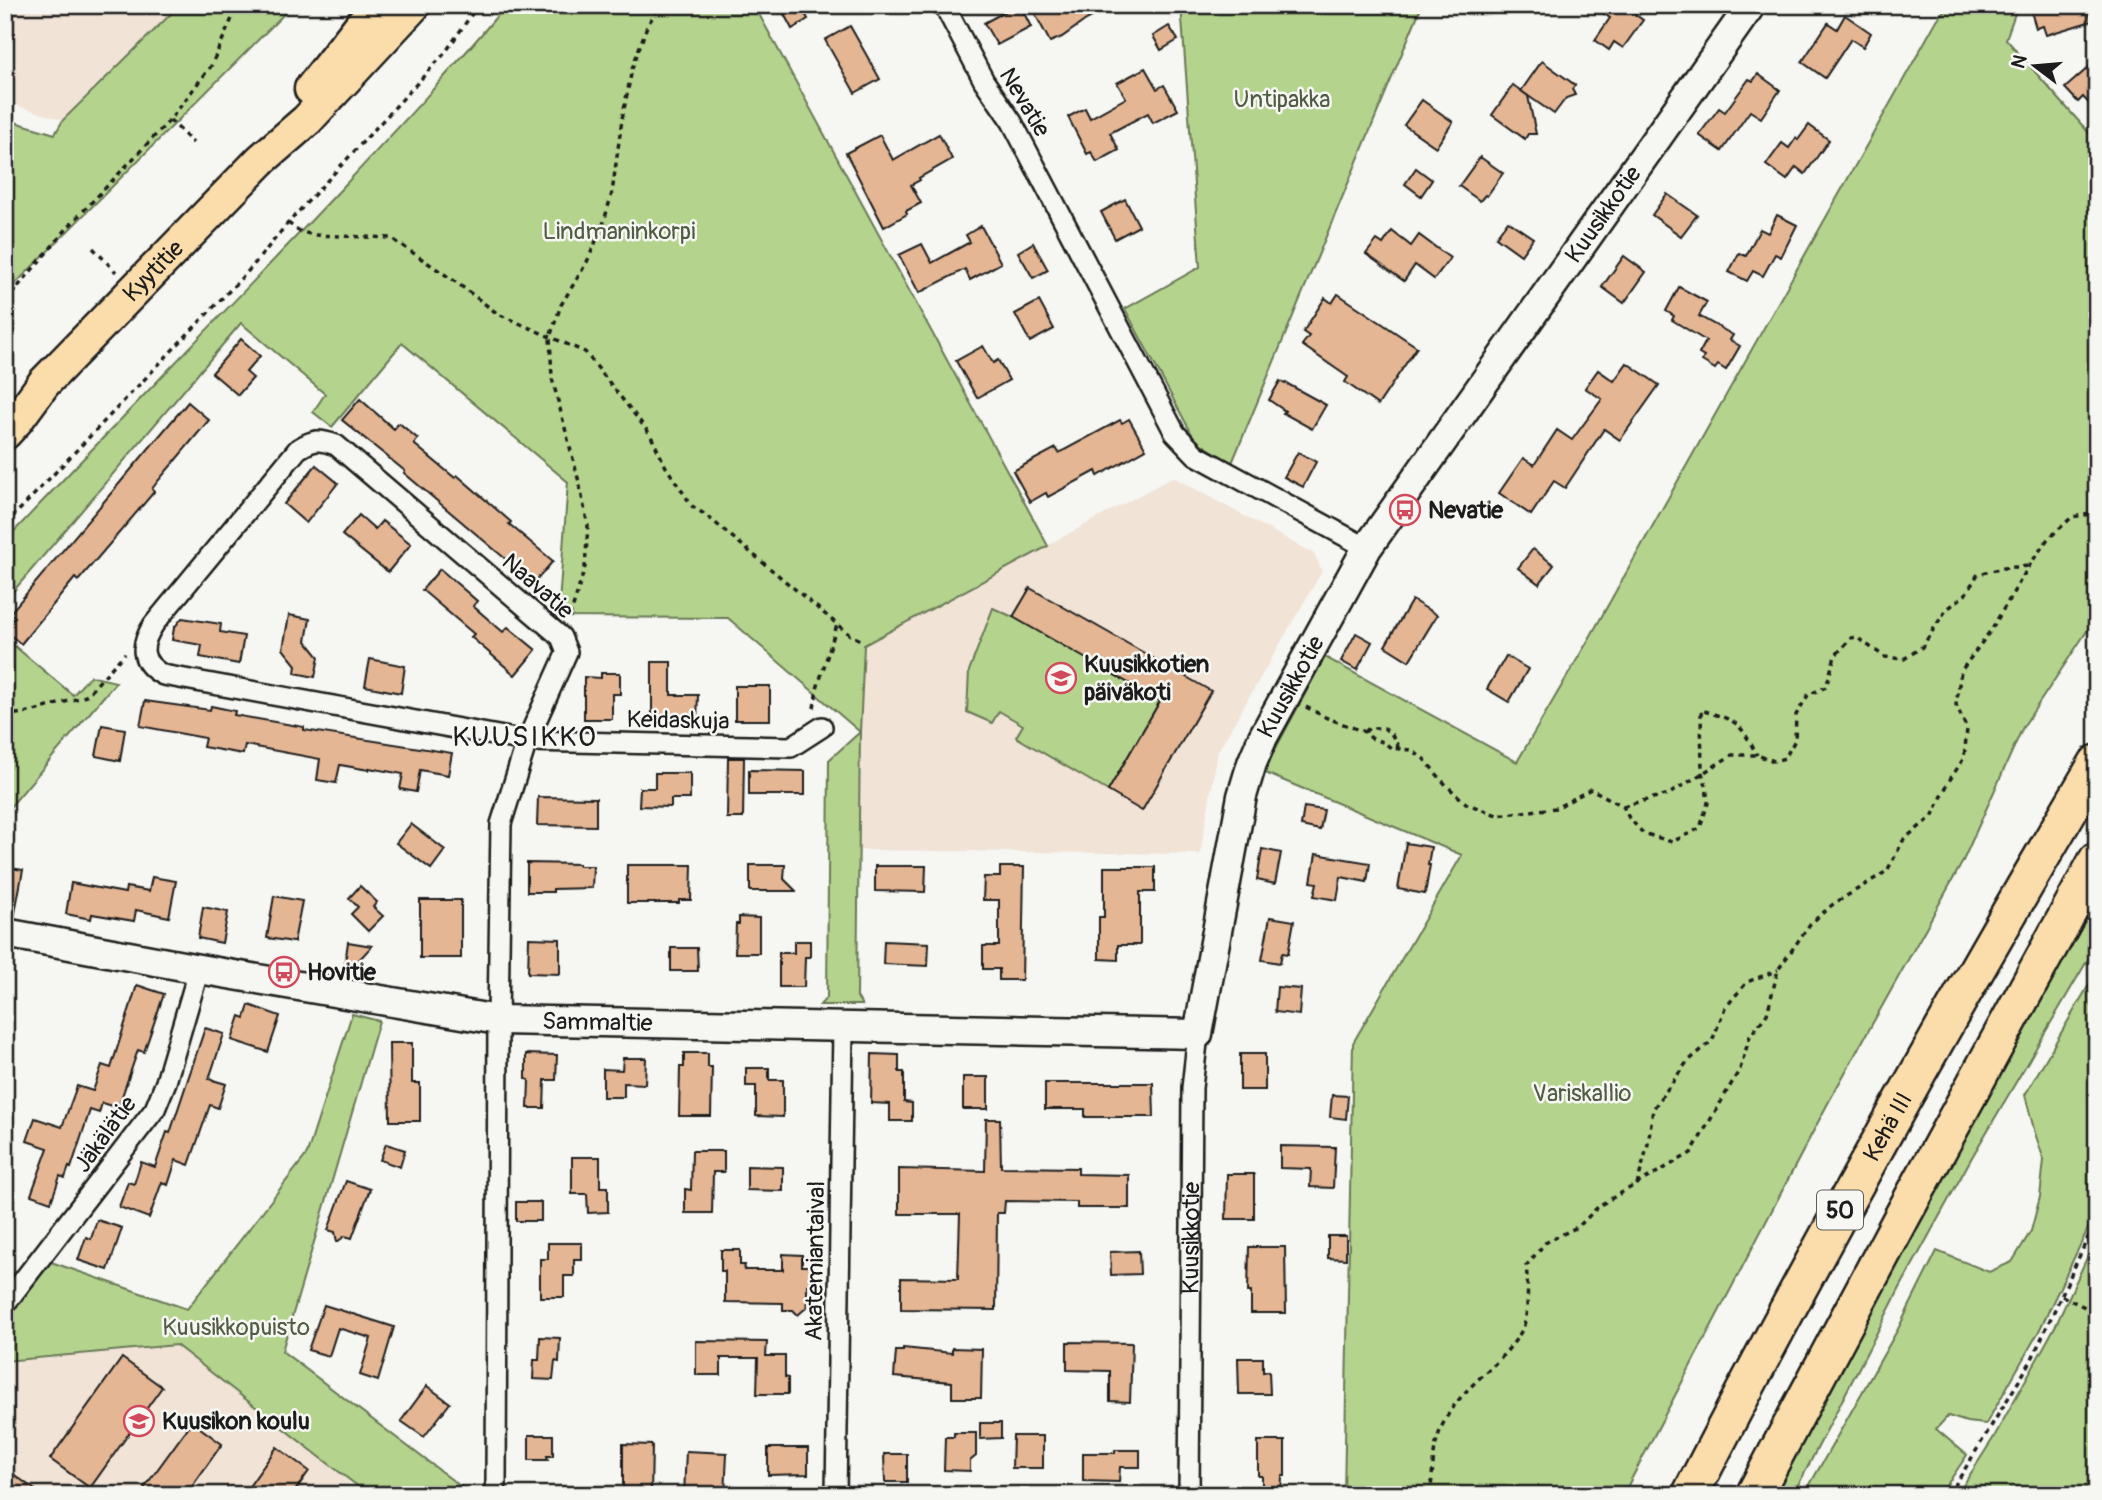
<svg xmlns="http://www.w3.org/2000/svg" width="2102" height="1500" font-family="Pangolin,sans-serif">
<style>
.built{fill:#f1e3d6}
.green{fill:#b4d48e;stroke:#687855;stroke-width:2}
.building{fill:#e4b694;stroke:#1c1c1c;stroke-width:2}
.lines{fill:none;stroke-linecap:round;stroke-linejoin:round}
.street-casing{stroke:#1c1c1c;stroke-width:24}
.secondary-casing{stroke:#1c1c1c;stroke-width:33}
.primary-casing{stroke:#1c1c1c;stroke-width:37}
.highway-casing{stroke:#1c1c1c;stroke-width:40}
.path{stroke:#1c1c1c;stroke-width:3.5;stroke-dasharray:5 5;stroke-linecap:butt}
.street{stroke:#f6f6f2;stroke-width:19}
.secondary{stroke:#f6f6f2;stroke-width:28}
.primary{stroke:#fbddab;stroke-width:32}
.highway{stroke:#fbddab;stroke-width:35}
.labels{text-anchor:middle;stroke-width:5;stroke-linejoin:round;paint-order:stroke}
.shield{fill:#f6f6f2;stroke:#5d5d5c;stroke-width:2}
.shield-label{font-size:23px;font-weight:bold;fill:#1c1c1c}
.park-label{font-size:24px;fill:#515c44;stroke:#f6f6f2}
.street-label{font-size:24px;fill:#1c1c1c;stroke:#f6f6f2}
.poi-label{font-size:24px;font-weight:bold;fill:#1c1c1c;stroke:#f6f6f2;text-anchor:start}
.quarter-label{font-size:28px;letter-spacing:2px;fill:#1c1c1c;stroke:#f6f6f2}
</style>
<rect width="100%" height="100%" fill="#f6f6f2"/>
<filter id="ink" filterUnits="userSpaceOnUse"><feTurbulence type="fractalNoise" baseFrequency=".0143" numOctaves="2"/><feDisplacementMap in="SourceGraphic" scale="14" xChannelSelector="R" yChannelSelector="G"/><feConvolveMatrix kernelMatrix="1 2 1 2 8 2 1 2 1" color-interpolation-filters="sRGB"/></filter>
<g filter="url(#ink)">
<g class="built">
<polygon points="5,5 180,5 63,120 5,102"/>
<polygon points="1173,477 1314,554 1322,571 1218,751 1200,854 859,850 860,732 864,645"/>
<polygon points="176,1345 351,1481 340,1495 5,1495 5,1361"/>
</g>
<g class="green">
<polygon points="180,5 293,5 5,294 5,119 55,134 63,120"/>
<path d="M506 5H754L1048 546 864 645 860 732 857 997 862 1005H820L827 997 829 760 860 732 728 618 558 617 568 482 402 343 332 427 313 412 325 394 241 323 5 601V541C117 422 231 306 343 187 399 127 454 68 506 5Z"/>
<polygon points="1181,5 1422,5 1232,463 1195,440 1125,309 1200,267"/>
<polygon points="1948,5 2018,5 2006,39 2097,142 2097,616 2023,727 1962,863 1827,1105 1623,1495 1344,1495 1353,1043 1462,855 1263,772 1325,657 1517,762 1589,639 1937,20"/>
<polygon points="993,608 1013,617 1160,701 1108,791 1016,737 1023,725 999,711 992,723 967,712 969,671"/>
<polygon points="5,638 73,695 90,676 116,682 5,813"/>
<polygon points="2097,897 2097,944 1972,1157 1901,1286 1803,1476 1792,1495 1775,1495 1948,1167"/>
<polygon points="2097,971 2097,1210 2039,1331 1986,1424 1967,1422 1948,1416 1936,1429 1967,1455 1940,1495 1804,1495 1898,1329 1937,1251 1989,1272 2012,1262 2031,1231 2040,1197 2044,1160 2035,1133 2025,1095"/>
<polygon points="352,1014 379,1021 282,1351 472,1495 369,1495 176,1345 5,1361 5,1321 51,1262 187,1309 307,1154"/>
<polygon points="2097,1236 2097,1495 1957,1495 1994,1437 2056,1325"/>
</g>
<g class="building">
<polygon points="794,5 800,5 808,19 792,29 783,12"/>
<polygon points="1017,5 1020,5 1031,27 997,45 984,23"/>
<polygon points="1042,5 1114,5 1086,20 1062,37 1050,42 1033,10"/>
<polygon points="1591,5 1630,5 1630,11 1643,20 1623,48 1614,42 1609,50 1595,40 1610,18"/>
<polygon points="2029,5 2087,5 2092,21 2046,35 2043,26 2036,28"/>
<polygon points="1845,15 1871,33 1863,47 1851,39 1825,78 1802,62 1828,23 1837,29"/>
<polygon points="850,26 880,79 855,93 825,40"/>
<polygon points="1169,26 1178,40 1161,50 1153,36"/>
<polygon points="2097,60 2097,112 2083,97 2078,102 2065,88"/>
<polygon points="1542,61 1575,85 1572,89 1575,95 1566,98 1554,114 1521,91"/>
<polygon points="1145,68 1157,89 1164,85 1178,110 1153,123 1148,113 1110,133 1119,150 1097,162 1091,152 1087,154 1068,117 1085,108 1090,118 1126,98 1117,83"/>
<polygon points="1758,74 1780,90 1761,118 1750,111 1722,151 1699,135 1719,108 1725,112 1749,79 1753,81"/>
<polygon points="1513,85 1528,96 1536,134 1528,134 1525,139 1492,115"/>
<polygon points="1422,100 1453,122 1436,147 1404,125"/>
<polygon points="1809,125 1829,140 1805,174 1796,167 1787,180 1766,165 1782,143 1789,148 1796,138 1798,140"/>
<polygon points="939,134 952,159 919,178 920,180 911,185 921,203 906,211 907,214 884,227 846,153 880,135 893,160"/>
<polygon points="1480,157 1503,173 1487,196 1485,195 1480,201 1459,186"/>
<polygon points="1416,168 1432,180 1421,196 1405,184"/>
<polygon points="1667,194 1697,215 1681,236 1652,215"/>
<polygon points="1125,199 1139,226 1115,239 1101,212"/>
<polygon points="1777,215 1797,225 1781,257 1775,254 1763,276 1753,271 1747,281 1729,272 1739,253 1746,256 1760,229 1768,233"/>
<polygon points="1508,221 1533,238 1521,255 1496,237"/>
<polygon points="981,226 1001,263 970,280 965,269 919,293 899,255 922,244 932,263 970,242 966,235"/>
<polygon points="1392,231 1411,246 1419,235 1450,258 1434,279 1415,265 1404,281 1366,254 1377,240 1383,244"/>
<polygon points="1033,243 1048,270 1033,278 1018,252"/>
<polygon points="1624,256 1646,272 1624,303 1602,287"/>
<polygon points="1679,287 1707,302 1699,316 1733,335 1730,340 1740,346 1726,370 1718,365 1715,369 1702,361 1704,357 1699,354 1706,341 1672,320 1674,316 1666,311"/>
<polygon points="1338,294 1417,347 1378,405 1345,382 1348,377 1302,345 1309,336 1303,332 1325,298 1332,303"/>
<polygon points="1039,301 1054,329 1030,342 1015,314"/>
<polygon points="241,339 260,356 246,372 253,378 238,395 212,373"/>
<polygon points="983,346 993,363 998,360 1009,380 977,398 956,361"/>
<polygon points="1627,363 1659,385 1620,440 1604,429 1565,488 1554,481 1531,515 1499,493 1523,458 1534,465 1557,430 1572,440 1602,399 1585,388 1598,370 1614,381"/>
<polygon points="1280,381 1285,384 1286,383 1326,405 1312,429 1283,413 1285,411 1269,400"/>
<polygon points="360,399 394,429 399,423 418,439 414,444 455,478 457,475 511,522 509,524 553,561 534,583 404,473 405,471 342,420"/>
<polygon points="188,402 209,420 158,481 152,489 154,492 78,581 75,578 21,644 5,631 5,628 15,617 10,613"/>
<polygon points="1129,419 1146,449 1098,476 1096,471 1048,497 1046,493 1030,502 1013,471 1056,448 1059,453 1120,420 1122,423"/>
<polygon points="1298,452 1316,462 1303,487 1284,477"/>
<polygon points="316,465 338,483 306,523 284,504"/>
<polygon points="359,515 375,529 382,521 411,544 388,572 342,535"/>
<polygon points="1533,549 1554,565 1539,584 1518,568"/>
<polygon points="440,569 477,601 473,606 503,632 508,627 536,650 515,675 471,637 474,634 422,590"/>
<polygon points="1030,588 1211,691 1142,811 1108,791 1160,701 1013,617"/>
<polygon points="1412,600 1437,615 1409,661 1385,646"/>
<polygon points="289,615 310,619 306,641 319,657 315,677 295,673 296,665 283,649"/>
<polygon points="182,618 221,624 220,632 244,636 239,664 200,657 202,645 172,640 174,628"/>
<polygon points="1356,633 1372,642 1357,670 1341,661"/>
<polygon points="1506,656 1528,669 1509,702 1487,689"/>
<polygon points="370,659 405,666 401,693 365,686"/>
<polygon points="652,662 671,662 671,695 698,695 697,720 652,719"/>
<polygon points="601,673 620,673 620,694 612,694 612,719 584,719 584,677 601,678"/>
<rect x="735" y="686" width="35" height="34"/>
<polygon points="145,701 210,710 211,706 235,711 234,715 304,727 304,730 452,753 448,775 420,770 416,792 400,789 403,774 369,768 369,770 340,765 336,783 317,780 320,759 245,745 243,754 203,747 205,738 140,726"/>
<polygon points="102,725 125,729 120,761 96,756"/>
<polygon points="728,758 744,758 743,818 727,818"/>
<polygon points="749,770 805,771 805,795 749,795"/>
<polygon points="655,773 690,773 690,799 671,799 671,807 639,806 640,788 655,788"/>
<polygon points="538,797 596,798 596,826 537,825"/>
<polygon points="1304,807 1324,810 1320,830 1301,826"/>
<polygon points="411,824 445,850 431,869 396,843"/>
<polygon points="1406,843 1431,847 1428,865 1430,865 1425,894 1398,889"/>
<polygon points="1262,849 1281,853 1275,884 1257,880"/>
<polygon points="1316,854 1370,863 1367,882 1341,877 1337,900 1314,896 1317,883 1311,882"/>
<polygon points="527,863 579,864 579,866 593,866 592,888 553,889 553,892 527,892"/>
<polygon points="627,865 692,865 691,900 679,900 679,903 627,903"/>
<polygon points="750,865 785,865 784,879 796,891 750,891"/>
<polygon points="875,866 926,866 925,892 875,891"/>
<polygon points="5,867 23,870 14,918 5,917"/>
<polygon points="1000,867 1024,867 1022,980 999,980 999,969 983,969 983,946 999,946 999,900 983,900 984,877 1000,877"/>
<polygon points="1104,867 1155,867 1155,892 1140,892 1140,945 1118,945 1118,960 1099,959 1099,917 1104,917"/>
<polygon points="152,877 176,881 169,917 136,910 134,921 92,914 91,919 66,914 71,883 125,893 126,887 149,891"/>
<polygon points="360,886 377,902 373,907 383,916 368,931 351,914 358,907 349,898"/>
<polygon points="274,896 302,901 294,942 267,938"/>
<rect x="420" y="900" width="41" height="58"/>
<polygon points="203,907 228,912 222,943 198,938"/>
<polygon points="739,917 759,918 759,953 735,953 736,924 739,924"/>
<polygon points="1270,917 1294,921 1288,954 1282,953 1280,963 1262,960"/>
<polygon points="529,938 560,939 560,974 528,973"/>
<polygon points="794,941 810,941 810,957 805,957 804,987 779,987 779,953 794,953"/>
<polygon points="884,941 929,943 928,966 883,964"/>
<polygon points="348,942 372,946 343,977"/>
<polygon points="671,948 697,948 698,971 671,971"/>
<polygon points="137,985 164,994 144,1052 138,1050 118,1108 102,1103 99,1113 90,1110 71,1168 69,1167 65,1178 60,1176 51,1202 31,1195 48,1148 27,1141 35,1118 62,1127 77,1086 93,1091 102,1065 111,1068"/>
<polygon points="1277,987 1301,989 1299,1015 1275,1012"/>
<polygon points="249,1005 280,1016 268,1052 232,1040 240,1016 245,1018"/>
<polygon points="205,1028 224,1034 209,1079 226,1084 218,1108 210,1105 189,1165 176,1160 168,1185 162,1182 149,1218 119,1207 128,1182 134,1184 141,1162 155,1167 167,1132 170,1133"/>
<polygon points="389,1043 412,1043 412,1083 420,1083 420,1121 390,1121"/>
<polygon points="684,1053 708,1053 708,1067 712,1067 711,1116 679,1116 680,1067 684,1067"/>
<polygon points="526,1054 557,1055 556,1080 545,1080 544,1108 528,1108 529,1080 526,1079"/>
<polygon points="872,1054 899,1055 899,1072 904,1072 904,1102 912,1103 912,1121 890,1121 890,1104 871,1103"/>
<rect x="1240" y="1054" width="25" height="36"/>
<polygon points="623,1058 646,1058 645,1084 624,1083 624,1097 603,1097 603,1069 622,1070"/>
<polygon points="746,1068 769,1068 769,1080 783,1080 783,1117 756,1116 756,1086 746,1086"/>
<rect x="963" y="1077" width="25" height="32"/>
<polygon points="1045,1083 1153,1083 1154,1117 1085,1117 1085,1109 1045,1109"/>
<polygon points="1332,1095 1348,1096 1346,1119 1330,1117"/>
<polygon points="986,1119 1000,1119 1001,1167 1078,1168 1078,1174 1129,1175 1129,1208 1077,1208 1077,1202 1005,1201 1004,1213 997,1213 996,1310 901,1309 901,1278 958,1279 960,1214 899,1214 899,1169 985,1171"/>
<polygon points="386,1144 405,1150 400,1167 380,1160"/>
<polygon points="1280,1146 1335,1147 1333,1188 1310,1187 1311,1169 1280,1168"/>
<polygon points="692,1151 724,1151 724,1172 713,1172 712,1213 685,1213 685,1189 691,1190"/>
<polygon points="572,1157 600,1157 600,1187 608,1187 608,1212 588,1213 587,1194 572,1194"/>
<polygon points="747,1166 783,1167 783,1191 747,1190"/>
<polygon points="1227,1174 1254,1174 1254,1219 1226,1219"/>
<polygon points="346,1181 370,1189 352,1238 345,1236 337,1242 335,1232 328,1230"/>
<rect x="516" y="1202" width="25" height="19"/>
<polygon points="97,1220 122,1228 108,1270 78,1260 86,1237 91,1239"/>
<polygon points="1328,1236 1346,1236 1346,1259 1328,1258"/>
<polygon points="548,1243 582,1243 582,1260 574,1260 574,1276 564,1276 564,1297 540,1297 540,1259 548,1259"/>
<polygon points="1249,1247 1285,1247 1286,1313 1251,1313 1251,1292 1248,1292"/>
<polygon points="721,1250 740,1250 740,1265 745,1265 744,1270 783,1270 783,1254 802,1255 802,1266 812,1266 812,1285 807,1285 807,1307 798,1315 793,1310 783,1310 783,1303 725,1302 725,1271 721,1271"/>
<polygon points="1139,1251 1140,1274 1111,1275 1110,1252"/>
<polygon points="324,1305 394,1327 378,1381 360,1375 371,1338 338,1328 329,1356 308,1350"/>
<polygon points="540,1337 560,1338 559,1362 555,1361 553,1380 533,1379 534,1360 539,1360"/>
<polygon points="696,1341 767,1342 766,1356 785,1356 785,1377 788,1378 788,1394 757,1394 758,1358 721,1358 721,1375 696,1375"/>
<polygon points="1067,1342 1132,1343 1130,1402 1110,1401 1110,1371 1067,1370"/>
<polygon points="903,1348 952,1353 952,1348 982,1349 981,1398 952,1398 952,1382 894,1377 896,1351 903,1351"/>
<polygon points="122,1358 162,1387 90,1488 50,1459"/>
<polygon points="1238,1358 1263,1358 1263,1372 1269,1371 1270,1394 1239,1394"/>
<polygon points="427,1386 450,1403 424,1437 401,1421"/>
<polygon points="192,1422 222,1444 186,1495 153,1495 144,1488"/>
<polygon points="980,1423 1001,1423 1001,1438 980,1439"/>
<polygon points="954,1433 976,1433 976,1456 970,1461 970,1471 944,1470 945,1437 954,1437"/>
<polygon points="529,1435 553,1435 553,1456 547,1456 548,1460 529,1460"/>
<polygon points="1013,1436 1043,1436 1043,1468 1012,1468"/>
<polygon points="1258,1441 1285,1441 1285,1476 1282,1476 1281,1495 1262,1495 1262,1476 1258,1476"/>
<polygon points="623,1444 652,1445 651,1495 623,1495"/>
<polygon points="277,1447 309,1471 292,1495 243,1495"/>
<polygon points="768,1448 808,1448 808,1474 768,1475"/>
<polygon points="1115,1450 1140,1450 1140,1467 1120,1467 1119,1482 1083,1481 1083,1453 1115,1453"/>
<polygon points="686,1451 727,1453 725,1495 684,1495"/>
<polygon points="884,1454 907,1454 907,1482 885,1482"/>
<polygon points="5,1468 42,1495 5,1495"/>
</g>
<g class="lines">
<g class="street-casing">
<g id="street">
<polyline points="944,5 984,81 1012,122 1175,433 1196,455 1367,548"/>
<polyline points="5,1304 155,1109 166,1082 199,969"/>
<path d="M493 1495 496 1484 498 1020 501 824 527 741 567 652 561 637 336 445C319 439 314 439 298 449L154 624C140 645 139 662 163 675L515 739 527 741 791 747 822 727"/>
<polyline points="836,1495 843,1028"/>
<path id="s1" d="M1189 1495 1192 1088 1198 1034"/>
</g>
</g>
<g class="secondary-casing">
<g id="secondary">
<path id="s2" d="M5 933 199 969 498 1020 1198 1034 1242 796 1252 763 1263 737 1367 548 1751 5"/>
</g>
</g>
<g class="primary-casing">
<g id="primary">
<polyline points="311,89 361,25 379,5"/>
<path id="s3" d="M5 433 16 421 44 383 262 159 307 120 414 5"/>
</g>
</g>
<g class="highway-casing">
<g id="highway">
<path id="s4" d="M1690 1495C1818 1246 1955 1003 2097 763"/>
<polyline points="1754,1495 1903,1215 2097,860"/>
</g>
</g>
<g class="path">
<polyline points="170,120 193,143"/>
<polyline points="288,223 301,232 315,235 391,238 453,280 498,314 585,352 650,434 666,467 692,506 707,516 850,635 863,641"/>
<polyline points="93,248 116,272"/>
<polyline points="5,288 16,291"/>
<polyline points="5,302 70,225 170,120 211,66 238,5"/>
<polyline points="5,525 251,268 288,223 445,53 478,5"/>
<polyline points="570,617 585,567 588,526 579,482 552,378 550,337 561,305 587,262 603,225 612,193 622,119 632,69 647,26 660,5"/>
<path d="M1306 707 1327 718 1365 732 1371 738 1385 743 1391 748 1411 750 1424 759 1446 785 1467 804 1497 815 1556 808 1591 789 1623 806 1629 818 1643 833 1672 842 1700 828 1708 803 1706 785 1702 773 1701 710C1739 722 1738 720 1757 755"/>
<polyline points="814,708 817,689 837,625"/>
<polyline points="5,716 34,711 86,696 125,653"/>
<polyline points="1365,732 1369,728 1384,728 1392,735 1400,750"/>
<polyline points="1623,806 1669,794 1732,755 1757,755 1774,761 1785,758 1795,740 1796,715 1808,695 1826,687 1835,656 1851,638 1856,637 1885,657 1904,659 1922,647 1946,610 1965,595 1978,574 2004,568 2029,566"/>
<polyline points="1637,1185 1648,1144 1653,1109 1687,1062 1712,1041 1725,1008 1747,982 1778,970"/>
<polyline points="2062,1296 2097,1313"/>
<path d="M1430 1495C1434 1469 1431 1451 1442 1426 1461 1385 1501 1367 1522 1330 1529 1317 1528 1281 1526 1266L1545 1243 1579 1226 1600 1205 1691 1153 1740 1069 1750 1036 1767 1014 1778 970 1810 924 1832 905 1887 871 1904 839 1932 817 1949 781 1964 758 1967 729 1956 705 1961 671 1991 630 2029 566 2047 540 2072 517 2097 513"/>
<polyline points="1949,1495 2031,1361 2097,1218"/>
</g>
<use href="#street" class="street"/>
<use href="#secondary" class="secondary"/>
<use href="#primary" class="primary"/>
<use href="#highway" class="highway"/>
</g>
</g>
<defs>
<g id="bus-ring" transform="scale(1.575)"><circle r="9.5" fill="#f6f6f2" stroke="#d1495b" stroke-width="1.5"/><path d="M-5-6H5V4H4V6H2V4H-2V6H-4V4H-5ZM-3.5-4V0h7V-4ZM-3.5 1.2v1.5H-2V1.2ZM2 1.2v1.5H3.5V1.2Z" fill="#d1495b"/></g>
<g id="school-ring" transform="scale(1.575)"><circle r="9.5" fill="#f6f6f2" stroke="#d1495b" stroke-width="1.5"/><path d="M0-5L7-2L0 1L-7-2ZM-4 1L0 2.5L4 1V4Q0 6-4 4Z" fill="#d1495b"/></g>
</defs>
<g fill-rule="evenodd">
<use href="#bus-ring" x="1405" y="510"/>
<use href="#school-ring" x="1061" y="678"/>
<use href="#bus-ring" x="284" y="972"/>
<use href="#school-ring" x="139" y="1421"/>
</g>
<g class="labels">
<rect class="shield" x="1817" y="1190.5" width="46" height="39" rx="5"/>
<g class="shield-label">
<text x="1840" y="1218">50</text>
</g>
<g class="park-label">
<text x="1282" y="107">Untipakka</text>
<text x="619" y="239">Lindmaninkorpi</text>
<text x="1582" y="1101">Variskallio</text>
<text x="236" y="1335">Kuusikkopuisto</text>
</g>
<g class="street-label">
<text transform="translate(1025 102) rotate(59)" y="8">Nevatie</text>
<text dy="8" stroke="none"><textPath href="#s2" startOffset="2130">Kuusikkotie</textPath></text>
<text dy="8" stroke="none"><textPath href="#s3" startOffset="220">Kyytitie</textPath></text>
<text transform="translate(538 586) rotate(41)" y="8">Naavatie</text>
<text dy="8" stroke="none"><textPath href="#s2" startOffset="1563">Kuusikkotie</textPath></text>
<text transform="translate(678 720) rotate(1)" y="8">Keidaskuja</text>
<text dy="8" stroke="none"><textPath href="#s2" startOffset="600">Sammaltie</textPath></text>
<text dy="8" stroke="none"><textPath href="#s4" startOffset="418">Kehä III</textPath></text>
<text transform="translate(105 1134) rotate(-54)" y="8">Jäkälätie</text>
<text dy="8" stroke="none"><textPath href="#s1" startOffset="257">Kuusikkotie</textPath></text>
<text transform="translate(815 1261) rotate(-89)" y="8">Akatemiantaival</text>
</g>
<g class="poi-label">
<text x="1428" y="518">Nevatie</text>
<text x="1084" y="672">Kuusikkotien<tspan x="1084" dy="28">päiväkoti</tspan></text>
<text x="307" y="980">Hovitie</text>
<text x="162" y="1429">Kuusikon koulu</text>
</g>
<g class="quarter-label">
<text x="525" y="746">KUUSIKKO</text>
</g>
</g>
<rect width="2102" height="1500" fill="none" stroke="#f6f6f2" stroke-width="28"/>
<rect x="14" y="14" width="2074" height="1472" fill="none" stroke="#1c1c1c" stroke-width="2.5" filter="url(#ink)"/>
<g transform="translate(2035 66) rotate(286)" stroke="#f6f6f2" stroke-width="5" paint-order="stroke">
<path d="M0-5L12 26L0 18L-12 26Z" fill="#1c1c1c"/>
<text y="-10" font-size="19" font-weight="bold" text-anchor="middle" fill="#1c1c1c">N</text>
</g>
</svg>
